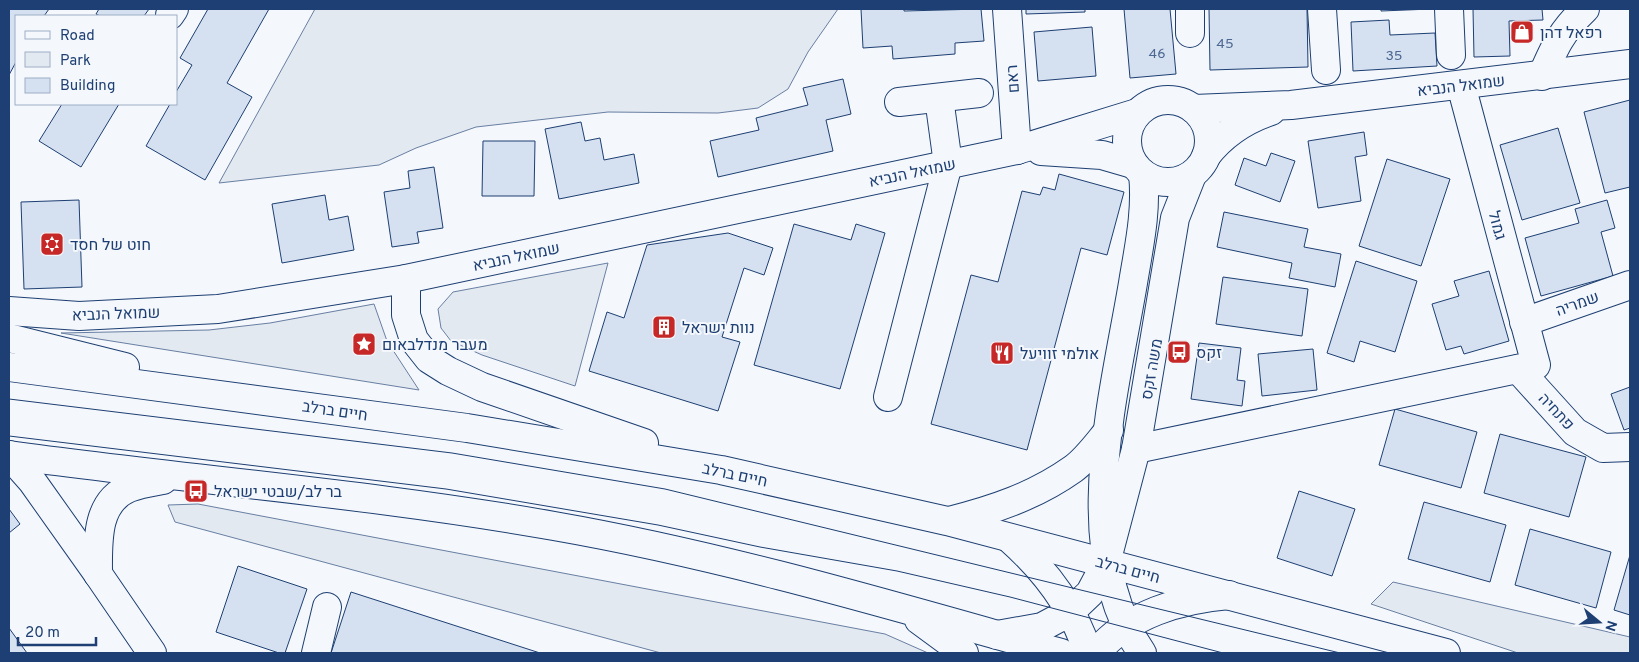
<svg xmlns="http://www.w3.org/2000/svg" width="1639" height="662" font-family="Overpass,Heebo,sans-serif">
<style>
.green{fill:#e3e9f0;stroke:#687fa3}
.building{fill:#d5e0f0;stroke:#1d3f73}
.lines{fill:none;stroke-linecap:round;stroke-linejoin:round}
.minor-casing{stroke:#1d3f73;stroke-width:30}
.highway-casing{stroke:#1d3f73;stroke-width:30}
.minor{stroke:#f4f7fb;stroke-width:28}
.highway{stroke:#f4f7fb;stroke-width:28}
.tram{stroke:#1d3f73;stroke-width:1}
.labels{text-anchor:middle;stroke-width:4;stroke-linejoin:round;paint-order:stroke}
.number-label{font-size:14px;fill:#4b6792}
.poi-label{font-size:16px;fill:#1d3f73;stroke:#f4f7fb;text-anchor:start}
.street-label{font-size:16px;fill:#1d3f73;stroke:#f4f7fb}
</style>
<rect width="100%" height="100%" fill="#f4f7fb"/>
<g class="green">
<polygon points="315,9 838,9 808,52 788,89 758,108 718,113 608,112 476,127 416,148 379,165 219,183"/>
<polygon points="608,263 575,386 482,355 451,341 441,328 438,309 453,292"/>
<polygon points="374,304 387,341 419,390 61,333 209,330 270,323"/>
<polygon points="198,504 885,634 928,653 661,653 175,522 168,505"/>
<polygon points="1393,582 1630,637 1630,653 1518,653 1371,604"/>
</g>
<g class="building">
<polygon points="9,9 49,9 44,16 16,16 16,62 9,75"/>
<polygon points="99,9 149,9 144,16 100,16 96,14"/>
<polygon points="208,9 269,9 227,83 252,97 205,180 146,146 170,104 176,104 176,92 192,65 180,58"/>
<polygon points="861,9 904,9 904,11 981,9 984,41 955,43 955,54 893,59 892,46 863,48"/>
<polygon points="1026,9 1085,9 1085,12 1026,14"/>
<polygon points="1124,9 1170,9 1176,74 1130,78"/>
<polygon points="1209,9 1307,9 1308,67 1210,70"/>
<polygon points="1381,9 1431,9 1381,11"/>
<polygon points="1473,9 1542,9 1543,20 1509,21 1510,56 1474,57"/>
<polygon points="1389,20 1390,35 1435,33 1437,66 1353,71 1351,22"/>
<polygon points="1092,27 1096,76 1038,81 1034,32"/>
<polygon points="843,79 851,114 826,120 833,151 718,177 710,141 759,130 756,118 808,105 803,88"/>
<polygon points="1630,100 1630,187 1605,193 1584,112"/>
<polygon points="62,104 119,104 81,167 39,141"/>
<polygon points="581,122 585,141 600,138 604,160 634,154 639,183 559,199 545,129"/>
<polygon points="1558,128 1580,203 1522,220 1500,145"/>
<polygon points="1364,132 1367,155 1355,157 1361,201 1318,208 1308,141"/>
<polygon points="483,141 535,141 534,196 482,196"/>
<polygon points="1271,153 1295,161 1280,202 1235,185 1244,158 1266,166"/>
<polygon points="1387,159 1450,179 1421,266 1359,246"/>
<polygon points="434,167 443,228 417,232 419,243 392,247 384,192 410,188 408,171"/>
<polygon points="1059,174 1124,192 1107,255 1081,248 1027,450 931,424 971,275 998,282 1022,191 1040,195 1043,187 1055,190"/>
<polygon points="325,195 329,220 348,216 354,250 282,263 272,204"/>
<polygon points="79,200 82,287 24,289 21,202"/>
<polygon points="1607,200 1615,228 1601,232 1613,276 1541,296 1525,238 1579,223 1575,209"/>
<polygon points="1224,212 1308,229 1304,247 1341,254 1335,287 1289,278 1292,263 1217,247"/>
<polygon points="794,224 851,240 856,224 885,233 840,389 754,365"/>
<polygon points="728,233 773,248 764,275 744,268 722,337 740,342 718,411 589,371 607,312 624,318 647,245"/>
<polygon points="1356,261 1417,281 1395,352 1360,341 1354,362 1327,353"/>
<polygon points="1489,271 1509,341 1464,354 1461,346 1446,350 1432,304 1459,296 1454,281"/>
<polygon points="1223,277 1308,289 1302,336 1216,324"/>
<polygon points="1199,343 1241,348 1237,380 1245,381 1242,406 1191,399"/>
<polygon points="1313,349 1317,390 1262,396 1258,354"/>
<polygon points="1630,387 1630,428 1624,430 1611,394"/>
<polygon points="1395,409 1477,432 1461,488 1379,465"/>
<polygon points="1500,434 1586,457 1569,517 1484,493"/>
<polygon points="1299,491 1355,509 1332,576 1277,558"/>
<polygon points="1424,502 1506,525 1490,582 1408,559"/>
<polygon points="9,509 20,524 9,533"/>
<polygon points="1530,529 1611,552 1596,608 1515,585"/>
<polygon points="1630,555 1630,615 1614,610"/>
<polygon points="238,566 307,589 285,653 279,653 216,632"/>
<polygon points="351,592 540,653 331,653"/>
<polygon points="9,628 27,653 9,653"/>
</g>
<g class="lines">
<g class="minor-casing">
<g id="minor">
<polyline points="1007,9 1017,150"/>
<polyline points="1322,9 1326,70"/>
<polyline points="1449,9 1451,55"/>
<polyline points="170,15 174,9"/>
<polyline points="1190,33 1190,9"/>
<path d="M1542 76C1555 46 1561 32 1585 9"/>
<circle cx="1168" cy="141" r="41"/>
<polyline points="899,102 979,93"/>
<polyline points="1194,109 1291,105 1630,64"/>
<polyline points="1041,151 1102,155 1133,164"/>
<path d="M1206 156C1223 134 1244 120 1271 111"/>
<polyline points="9,311 79,316 218,309 406,279 1017,150 1137,113"/>
<polyline points="1524,322 1630,285"/>
<polyline points="1518,369 1575,432 1603,448 1630,447"/>
<polyline points="888,397 948,164 939,98"/>
<polyline points="1136,449 1536,365 1461,85"/>
<path d="M1009 538C1044 569 1074 608 1088 653"/>
<polyline points="98,574 152,653"/>
<polyline points="997,635 1042,627 1070,612 1090,593 1106,563 1136,449 1175,218 1192,175"/>
<polyline points="316,653 327,607"/>
<path d="M1096 653C1128 614 1181 599 1229 595"/>
<path d="M1142 653C1071 551 1114 396 1133 283 1139 246 1147 211 1143 174"/>
</g>
</g>
<g class="highway-casing">
<g id="highway">
<polyline points="406,279 406,315 414,340 429,359 448,371 482,387 644,443"/>
<polyline points="9,338 125,367"/>
<polyline points="9,367 467,428 721,470 947,521 1446,653"/>
<path d="M9 455C190 480 374 494 554 526 726 556 894 606 1061 653"/>
<polyline points="9,455 32,481 98,574"/>
<path d="M949 521C993 510 1035 496 1073 469 1087 459 1098 443 1109 430"/>
<path d="M98 574C98 544 95 502 129 488 139 484 152 482 163 480"/>
<polyline points="919,620 964,653"/>
</g>
</g>
<use href="#minor" class="minor"/>
<use href="#highway" class="highway"/>
<g class="tram">
<polyline points="9,399 452,453 665,489 1340,653"/>
<polyline points="9,436 446,489 658,525 760,547 897,571 1010,597 1223,653"/>
</g>
</g>
<defs>
<g id="shop-square" transform="scale(1.25)"><rect x="-9" y="-9" width="18" height="18" rx="4" fill="#c62828" stroke="#f4f7fb"/><path d="M-5-2.5h2.3a2.7 3.5 0 0 1 5.4 0H5L5.5 6h-11ZM-1.5-2.5h3a1.5 2.3 0 0 0-3 0Z" fill="#fff"/></g>
<g id="synagogue-square" transform="scale(1.25)"><rect x="-9" y="-9" width="18" height="18" rx="4" fill="#c62828" stroke="#f4f7fb"/><path d="M0-6.5L5.6 3.2H-5.6ZM0 6.5L5.6-3.2H-5.6Z" fill="#fff"/></g>
<g id="building-square" transform="scale(1.25)"><rect x="-9" y="-9" width="18" height="18" rx="4" fill="#c62828" stroke="#f4f7fb"/><path d="M-4-6H4V6H1V3H-1V6H-4ZM-2.5-4.3h1.7v1.8h-1.7ZM.8-4.3h1.7v1.8H.8ZM-2.5-1h1.7V.8h-1.7ZM.8-1h1.7V.8H.8Z" fill="#fff"/></g>
<g id="sight-square" transform="scale(1.25)"><rect x="-9" y="-9" width="18" height="18" rx="4" fill="#c62828" stroke="#f4f7fb"/><path d="M0-6L1.8-2.2L6-1.7L2.9 1.2L3.7 5.4L0 3.3L-3.7 5.4L-2.9 1.2L-6-1.7L-1.8-2.2Z" fill="#fff"/></g>
<g id="bus-square" transform="scale(1.25)"><rect x="-9" y="-9" width="18" height="18" rx="4" fill="#c62828" stroke="#f4f7fb"/><path d="M-5-6H5V4H4V6H2V4H-2V6H-4V4H-5ZM-3.5-4V0h7V-4ZM-3.5 1.2v1.5H-2V1.2ZM2 1.2v1.5H3.5V1.2Z" fill="#fff"/></g>
<g id="restaurant-square" transform="scale(1.25)"><rect x="-9" y="-9" width="18" height="18" rx="4" fill="#c62828" stroke="#f4f7fb"/><path d="M-5-6h1v4h1v-4h1v4h1v-4h1v5L-1.5 .5V6h-2V.5L-5-1ZM5-6V6H3V1.5H1.5Q1.5-4 5-6Z" fill="#fff"/></g>
</defs>
<g fill-rule="evenodd">
<use href="#shop-square" x="1522" y="32"/>
<use href="#synagogue-square" x="52" y="244"/>
<use href="#building-square" x="664" y="327"/>
<use href="#sight-square" x="364" y="344"/>
<use href="#bus-square" x="1179" y="352"/>
<use href="#restaurant-square" x="1002" y="353"/>
<use href="#bus-square" x="196" y="491"/>
</g>
<g class="labels">
<g class="number-label">
<text x="1225" y="48">45</text>
<text x="1157" y="58">46</text>
<text x="1394" y="60">35</text>
</g>
<g class="poi-label">
<text x="1540" y="38">רפאל דהן</text>
<text x="70" y="250">חוט של חסד</text>
<text x="682" y="333">נוות ישראל</text>
<text x="382" y="350">מעבר מנדלבאום</text>
<text x="1196" y="358">זקס</text>
<text x="1020" y="359">אולמי זוויעל</text>
<text x="214" y="497">בר לב/שבטי ישראל</text>
</g>
<g class="street-label">
<text transform="translate(1012 79) rotate(-94)" y="6">ראם</text>
<text transform="translate(1461 85) rotate(-7)" y="6">שמואל הנביא</text>
<text transform="translate(912 172) rotate(-12)" y="6">שמואל הנביא</text>
<text transform="translate(1498 225) rotate(75)" y="6">גמול</text>
<text transform="translate(516 256) rotate(-12)" y="6">שמואל הנביא</text>
<text transform="translate(1577 303) rotate(-20)" y="6">שמריה</text>
<text transform="translate(116 313) rotate(-2)" y="6">שמואל הנביא</text>
<text transform="translate(1151 369) rotate(-80)" y="6">משה זקס</text>
<text transform="translate(335 410) rotate(8)" y="6">חיים ברלב</text>
<text transform="translate(1557 411) rotate(47)" y="6">פתחיה</text>
<text transform="translate(735 474) rotate(12)" y="6">חיים ברלב</text>
<text transform="translate(1128 569) rotate(15)" y="6">חיים ברלב</text>
</g>
</g>
<rect width="1639" height="662" fill="none" stroke="#1d3f73" stroke-width="20"/>
<rect x="15" y="15" width="162" height="90" fill="#f4f7fb" stroke="#9eadc5"/>
<rect x="25" y="31" width="25" height="8" fill="#f4f7fb" stroke="#9eadc5"/>
<text x="60" y="40" font-size="15" fill="#1d3f73">Road</text>
<rect x="25" y="52" width="25" height="15" fill="#e3e9f0" stroke="#9eadc5"/>
<text x="60" y="65" font-size="15" fill="#1d3f73">Park</text>
<rect x="25" y="78" width="25" height="15" fill="#d5e0f0" stroke="#9eadc5"/>
<text x="60" y="90" font-size="15" fill="#1d3f73">Building</text>
<g transform="translate(1599 622) rotate(108)" stroke="#f4f7fb" stroke-width="4" paint-order="stroke">
<path d="M0-4L9 19L0 12L-9 19Z" fill="#1d3f73"/>
<text y="-8" font-size="14" font-weight="bold" text-anchor="middle" fill="#1d3f73">N</text>
</g>
<path d="M18 637v8h78v-8" fill="none" stroke="#1d3f73" stroke-width="2.5"/>
<text x="25" y="637" font-size="15" fill="#1d3f73" stroke="#f4f7fb" stroke-width="4" paint-order="stroke">20 m</text>
</svg>
